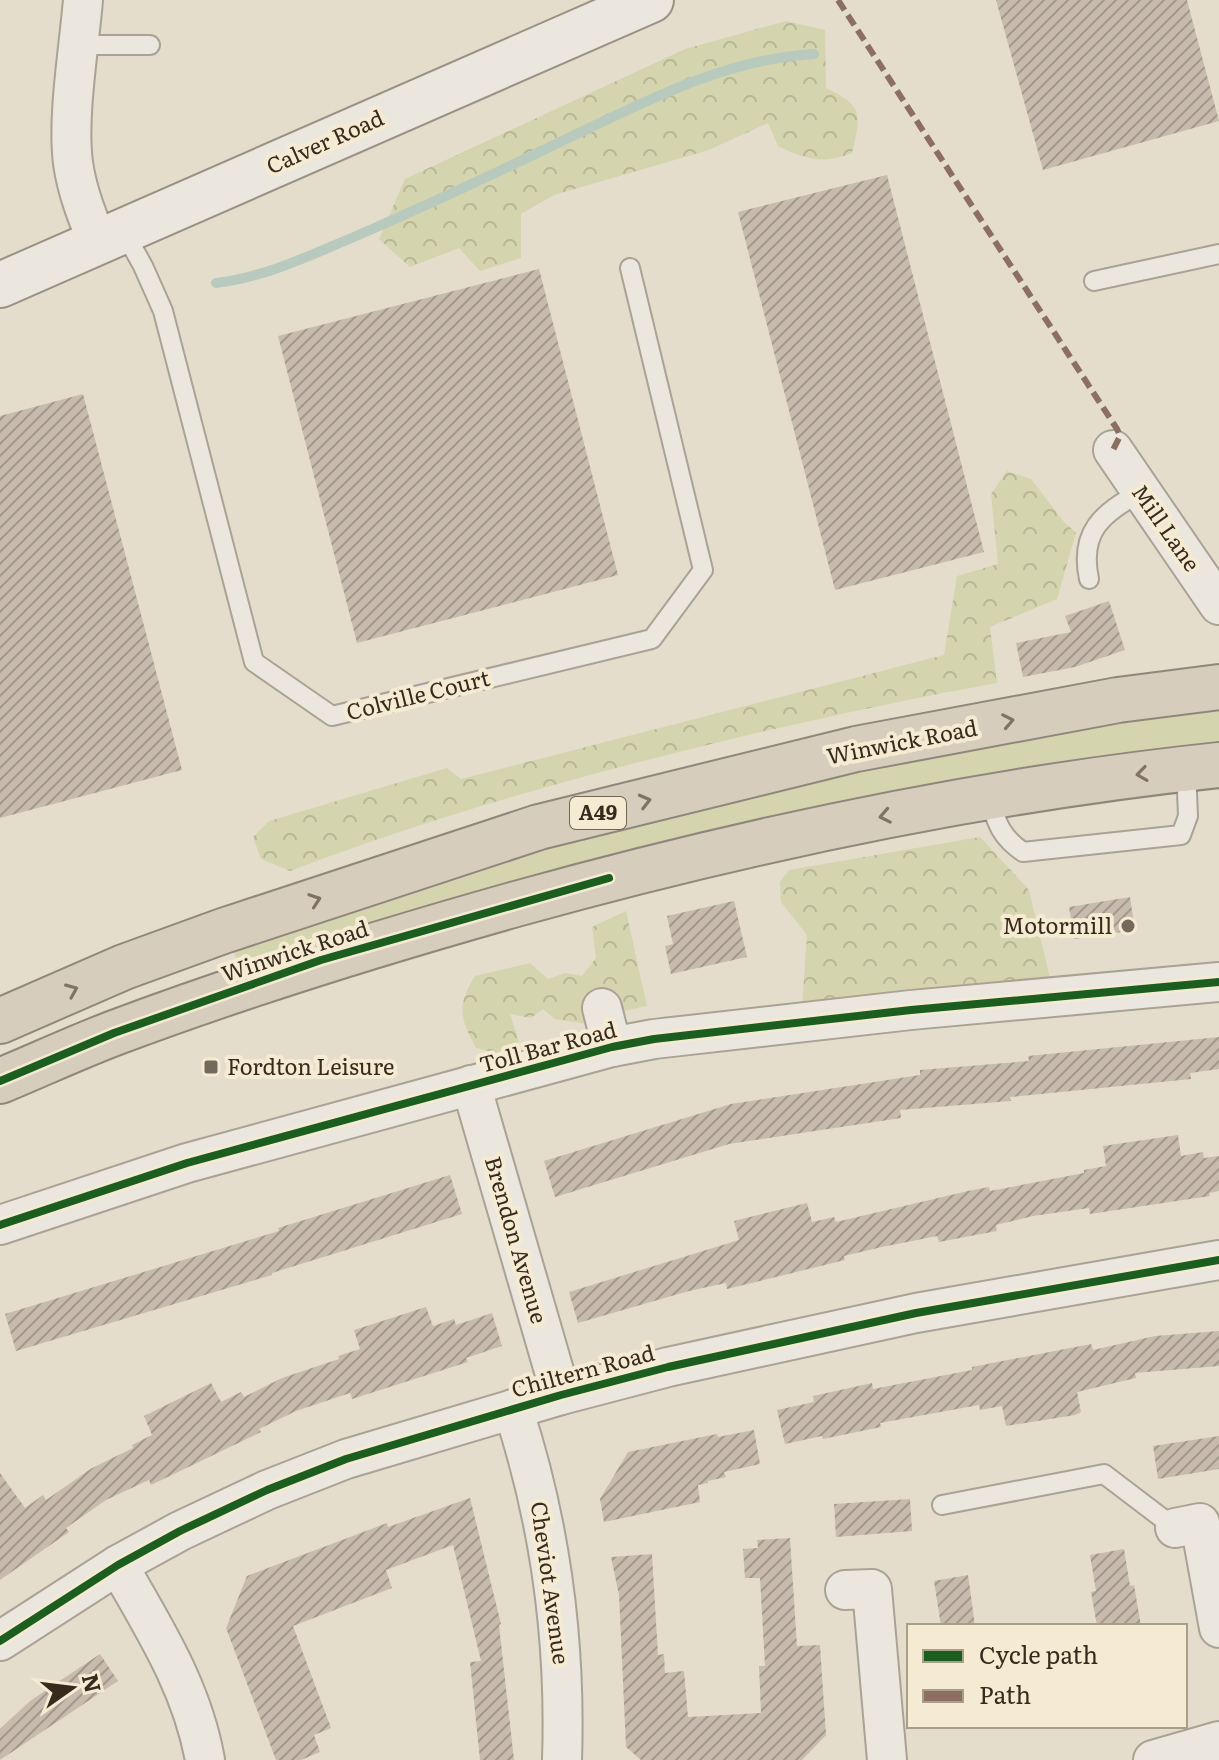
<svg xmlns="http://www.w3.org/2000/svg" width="1219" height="1760" font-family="Literata,serif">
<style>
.green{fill:#d4d4ae}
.forest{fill:url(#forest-crowns)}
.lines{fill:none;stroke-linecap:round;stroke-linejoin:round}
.stream{stroke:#b8c9be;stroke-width:10}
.building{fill:url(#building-hatch)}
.lane-casing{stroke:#a9a295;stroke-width:22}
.street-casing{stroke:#a9a295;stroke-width:42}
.secondary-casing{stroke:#999185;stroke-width:48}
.highway-casing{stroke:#8f877c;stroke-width:48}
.lane{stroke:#ece7de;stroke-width:18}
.street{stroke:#ece7de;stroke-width:38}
.secondary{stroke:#ece7de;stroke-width:44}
.highway{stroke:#d7cdbd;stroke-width:44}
.quiet{stroke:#8d6e63;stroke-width:6;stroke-dasharray:12 6;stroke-linecap:butt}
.cycleway-casing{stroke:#f5ebd2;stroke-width:13}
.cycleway{stroke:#1b5e20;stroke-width:8}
.oneway{stroke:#807365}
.poi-dot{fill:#74695a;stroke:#f5ebd2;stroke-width:3}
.labels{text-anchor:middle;stroke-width:8;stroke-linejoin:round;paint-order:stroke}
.shield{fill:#f5ebd2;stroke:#716453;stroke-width:2}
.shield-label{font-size:20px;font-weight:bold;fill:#382a1d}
.street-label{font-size:22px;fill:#382a1d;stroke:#f5ebd2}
.poi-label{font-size:22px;fill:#382a1d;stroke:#f5ebd2;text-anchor:end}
</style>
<defs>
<pattern id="forest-crowns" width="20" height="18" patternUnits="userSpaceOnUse" patternTransform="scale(2)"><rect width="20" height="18" fill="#d4d4ae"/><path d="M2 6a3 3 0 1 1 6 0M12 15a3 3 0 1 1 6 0" fill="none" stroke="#b7b695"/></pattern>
<pattern id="building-hatch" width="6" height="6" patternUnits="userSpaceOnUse" patternTransform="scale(2)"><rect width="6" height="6" fill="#c8bbad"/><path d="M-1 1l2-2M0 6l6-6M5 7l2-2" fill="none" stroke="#a3988c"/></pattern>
</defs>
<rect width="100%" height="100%" fill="#e4ddcc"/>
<path class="green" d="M1219 706V746L239 969 233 949C552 835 883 751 1219 706Z"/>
<g class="forest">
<path d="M786 21 825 30 826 88C864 106 861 115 852 153 823 165 805 159 778 146L768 123 709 150 554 195 521 214V258L480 271 459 248 410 267 379 239 405 179 685 49Z"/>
<path d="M1007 471 1031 479 1064 522 1076 533 1057 599 990 627 997 683C913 698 831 716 748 735 593 772 439 814 290 871L261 859 253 837 269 821 447 768 461 779 944 655 957 576 998 564 991 494Z"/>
<polygon points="980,837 1029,890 1050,978 802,1007 807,935 781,902 780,882 789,870"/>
<path d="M626 911 647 1006 614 1013 588 1024 555 1019 543 1009 531 1018 510 1014 519 1042 496 1053 476 1048C460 1017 456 1007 475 976L530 963 548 979 565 973 582 976 596 958 592 927Z"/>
</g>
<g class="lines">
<path class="stream" d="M216 283C266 277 308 256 354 237 423 207 490 176 558 143 639 105 722 59 814 54"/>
</g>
<g class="building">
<polygon points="996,0 1187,0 1219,121 1043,170"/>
<polygon points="887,175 984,552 835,590 738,212"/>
<polygon points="539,269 618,575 357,643 278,336"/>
<polygon points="83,394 182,770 0,818 0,416"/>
<polygon points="1109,601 1125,650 1075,667 1023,677 1016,643 1071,632 1065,616"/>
<polygon points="1130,897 1135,930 1074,939 1069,907"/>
<polygon points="734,901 747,957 671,974 665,946 673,944 667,916"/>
<polygon points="1219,1037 1219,1069 1190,1073 1191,1079 1010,1097 1011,1101 900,1110 901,1118 729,1144 555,1197 544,1161 731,1104 920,1075 920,1070 1029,1061 1028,1056"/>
<polygon points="1178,1135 1181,1156 1203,1152 1204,1158 1219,1156 1219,1191 1209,1193 1210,1196 1090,1214 1089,1208 1033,1216 996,1225 997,1231 939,1242 937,1236 882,1247 844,1256 845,1260 727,1289 726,1283 689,1291 578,1323 569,1292 739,1240 734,1221 807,1203 812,1222 834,1217 836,1222 968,1191 989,1187 990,1191 1084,1173 1084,1170 1106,1166 1103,1146"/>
<polygon points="450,1175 462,1214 272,1273 272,1275 16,1351 5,1314 279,1231 278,1228"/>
<polygon points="426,1307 433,1326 454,1319 456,1325 492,1313 502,1346 466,1358 468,1362 352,1399 350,1393 296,1411 259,1429 261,1432 151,1485 149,1480 106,1500 66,1528 69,1532 0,1580 0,1473 25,1508 43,1495 46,1500 92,1468 133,1448 132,1445 152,1435 144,1416 211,1383 221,1402 241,1392 244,1397 282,1378 339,1359 338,1356 360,1349 354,1330"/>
<polygon points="1219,1331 1219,1366 1135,1373 1136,1378 1077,1392 1081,1412 1075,1415 1006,1426 1002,1406 980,1410 979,1405 880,1423 881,1427 823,1439 822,1436 785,1444 777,1410 814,1402 813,1396 872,1383 873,1389 972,1370 972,1367 1091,1344 1093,1350 1155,1336"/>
<polygon points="754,1430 760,1464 724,1472 726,1477 708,1481 708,1483 698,1485 700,1502 604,1522 600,1499 628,1452 717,1434 718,1437"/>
<polygon points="1219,1436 1219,1469 1158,1479 1153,1446"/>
<polygon points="470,1498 501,1624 499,1625 514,1760 480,1760 470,1662 481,1661 453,1545 386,1570 392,1588 293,1626 331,1728 314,1735 320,1752 301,1760 276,1760 226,1628 247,1576 387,1523 388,1527"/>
<polygon points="910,1499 912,1531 836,1537 834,1504"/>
<polygon points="790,1538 797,1646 820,1645 826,1735 802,1760 641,1760 626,1747 619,1595 611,1557 652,1554 658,1655 664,1654 665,1673 684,1671 688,1717 761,1713 759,1666 765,1666 760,1578 745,1578 743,1549 758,1548 757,1540"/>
<polygon points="1124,1549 1130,1586 1134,1585 1141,1626 1097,1626 1091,1592 1096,1591 1090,1555"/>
<polygon points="968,1575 975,1626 941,1626 934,1581"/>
<polygon points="100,1654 118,1681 0,1760 0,1729 30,1701"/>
</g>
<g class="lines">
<g class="lane-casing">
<g id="lane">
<polyline points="79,45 150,45"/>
<polyline points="123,230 143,266 163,311 254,662 332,716 652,639 703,570 630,268"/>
<polyline points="1094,281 1219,254"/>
<path d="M1089 579C1079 532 1102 513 1141 492"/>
<path d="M989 798C997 823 1000 836 1023 852L1181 835 1188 816 1186 768"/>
<polyline points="942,1505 1104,1474 1175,1528"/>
</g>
</g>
<g class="street-casing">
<g id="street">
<path d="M83 0C79 48 67 117 73 163 77 191 87 216 97 241"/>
<polyline points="1113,450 1219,605"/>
<polyline points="602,1008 612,1047"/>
<polyline points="471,1085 561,1395"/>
<polyline points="0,1225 187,1163 612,1047 654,1039 911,1010 1219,982"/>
<path d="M513 1409C550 1522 566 1641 562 1760"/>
<polyline points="1175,1528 1200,1523 1219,1628"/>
<path d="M118 1565C154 1628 192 1687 205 1760"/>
<polyline points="845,1590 872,1589 887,1760"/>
<polyline points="0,1641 118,1565 180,1531 267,1490 346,1459 561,1395 668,1367 916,1313 1219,1260"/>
<polyline points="1153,1760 1219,1741"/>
</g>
</g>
<g class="secondary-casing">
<polyline id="secondary" points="0,285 651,0"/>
</g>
<g class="highway-casing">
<g id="highway">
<polyline points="0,1021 124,967 223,931 539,827 856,749 1118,700 1219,687"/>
<path d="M0 1081C39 1065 77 1047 117 1032 248 983 381 942 516 904 746 840 981 790 1219 765"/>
</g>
</g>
<use href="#lane" class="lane"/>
<use href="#street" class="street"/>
<use href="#secondary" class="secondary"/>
<use href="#highway" class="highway"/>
<polyline class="quiet" points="838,0 1117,429 1120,436 1113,450"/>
<g class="cycleway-casing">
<g id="cycleway">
<polyline points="0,1081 114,1033 321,960 609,878"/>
<polyline points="0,1225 187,1163 612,1047 654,1039 911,1010 1219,982"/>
<polyline points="0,1641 118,1565 180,1531 267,1490 346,1459 561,1395 668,1367 916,1313 1219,1260"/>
</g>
</g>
<use href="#cycleway" class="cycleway"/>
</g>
<defs><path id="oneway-chevron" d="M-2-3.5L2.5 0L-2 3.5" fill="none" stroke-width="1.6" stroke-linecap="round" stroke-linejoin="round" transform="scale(2)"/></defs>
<g class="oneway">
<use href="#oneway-chevron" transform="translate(1008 721) rotate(-11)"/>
<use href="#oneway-chevron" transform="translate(1142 774) rotate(172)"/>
<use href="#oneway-chevron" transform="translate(645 801) rotate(-14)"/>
<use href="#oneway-chevron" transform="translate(885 816) rotate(169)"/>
<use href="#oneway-chevron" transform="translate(315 900) rotate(-19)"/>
<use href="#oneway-chevron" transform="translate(72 990) rotate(-23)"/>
</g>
<g class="poi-dot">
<circle cx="1128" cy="926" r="8"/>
<rect x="203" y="1059" width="16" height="16" rx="4"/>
</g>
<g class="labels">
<rect class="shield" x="570" y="797" width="56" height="32" rx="6"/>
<g class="shield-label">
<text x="598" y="820">A49</text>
</g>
<g class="street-label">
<text transform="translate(325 142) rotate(-24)" y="8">Calver Road</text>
<text transform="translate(1166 528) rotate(55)" y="8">Mill Lane</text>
<text transform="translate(418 695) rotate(-14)" y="8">Colville Court</text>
<text transform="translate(902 742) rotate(-11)" y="8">Winwick Road</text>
<text transform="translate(295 951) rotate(-18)" y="8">Winwick Road</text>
<text transform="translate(548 1047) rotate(-15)" y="8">Toll Bar Road</text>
<text transform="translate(516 1240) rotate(74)" y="8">Brendon Avenue</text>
<text transform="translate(583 1371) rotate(-15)" y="8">Chiltern Road</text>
<text transform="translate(550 1583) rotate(82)" y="8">Cheviot Avenue</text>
</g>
<g class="poi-label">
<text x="1112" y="934">Motormill</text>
<text x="227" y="1075" text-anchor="start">Fordton Leisure</text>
</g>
</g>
<rect x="907" y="1624" width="280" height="104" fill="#f5ebd2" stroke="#a99e8a" stroke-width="2"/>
<rect x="923" y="1650" width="40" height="12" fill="#1b5e20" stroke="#a99e8a" stroke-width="2"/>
<text x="979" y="1664" font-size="24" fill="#382a1d">Cycle path</text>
<rect x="923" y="1690" width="40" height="12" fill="#8d6e63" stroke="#a99e8a" stroke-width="2"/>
<text x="979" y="1704" font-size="24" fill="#382a1d">Path</text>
<g transform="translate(72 1688) rotate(76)" stroke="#f5ebd2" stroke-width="6" paint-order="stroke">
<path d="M0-6L14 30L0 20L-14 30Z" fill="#382a1d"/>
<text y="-12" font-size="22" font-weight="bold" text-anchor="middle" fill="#382a1d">N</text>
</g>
</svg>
